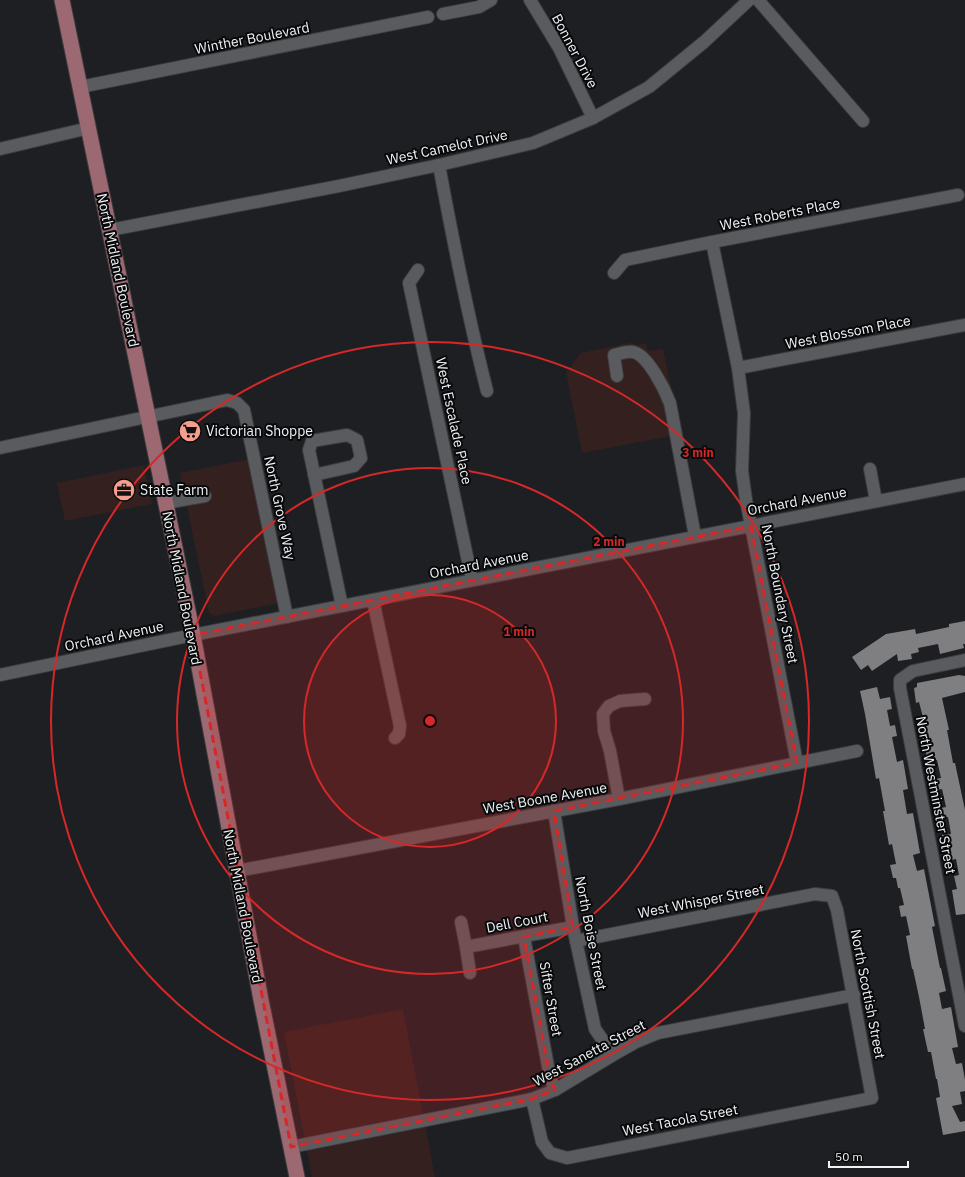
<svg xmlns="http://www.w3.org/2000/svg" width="965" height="1177" font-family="'IBM Plex Sans',sans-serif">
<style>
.commercial{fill:#34211f}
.building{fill:#7f7f82}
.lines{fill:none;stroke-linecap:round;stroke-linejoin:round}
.minor-casing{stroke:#3b3c3e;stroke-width:14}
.major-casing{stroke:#3b3c3e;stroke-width:17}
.minor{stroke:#595b5e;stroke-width:12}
.major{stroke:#9c6871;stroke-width:15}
.marked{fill:#d62828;fill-opacity:0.2;stroke:#d62828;stroke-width:3;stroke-dasharray:8 5;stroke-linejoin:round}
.ring{fill:none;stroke:#d62828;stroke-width:2}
.labels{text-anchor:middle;stroke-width:4;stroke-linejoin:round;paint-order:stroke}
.street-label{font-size:14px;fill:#f1f2f4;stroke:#08090a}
.poi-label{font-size:14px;fill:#f1f2f4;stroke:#08090a;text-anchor:start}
.centre{fill:#d62828;stroke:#08090a;stroke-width:2}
.ring-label{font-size:12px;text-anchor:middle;font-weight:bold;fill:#d62828;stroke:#08090a;stroke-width:4;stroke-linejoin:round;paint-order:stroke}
</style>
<rect width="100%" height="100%" fill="#1e1f22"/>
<g class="commercial">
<polygon points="630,343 639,345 646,343 648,351 663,349 681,434 582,453 566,372 581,353"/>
<polygon points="250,459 279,603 214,616 209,613 180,473"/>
<polygon points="144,465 152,504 65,521 57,483"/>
<polygon points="403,1009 435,1177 312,1177 284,1032"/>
</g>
<g class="building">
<polygon points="965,621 965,644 963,644 964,648 940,654 938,644 918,648 919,652 911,654 912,659 898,661 897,654 872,671 868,665 861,670 852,657 886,634 915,629 916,634 949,627 949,624"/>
<polygon points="959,675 965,676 965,692 942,698 949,730 947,730 953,763 955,763 965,810 965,914 956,915 952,890 957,889 954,876 959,875 956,859 946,861 942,835 951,834 948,817 938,819 936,809 946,807 942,789 933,791 930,780 941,778 937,760 928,762 920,726 925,725 919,702 916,703 914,688 917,687 917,683"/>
<polygon points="877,687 880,699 890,697 892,709 887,710 890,726 895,725 897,736 892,737 897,762 903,760 908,789 903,790 907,814 913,813 920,853 913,855 917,871 924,869 935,926 932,927 940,968 941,968 946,991 939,993 942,1009 951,1007 958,1047 952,1048 956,1064 962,1063 965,1080 965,1091 960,1092 962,1104 952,1106 960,1122 965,1121 965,1131 943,1135 936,1098 940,1097 937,1079 936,1079 931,1052 928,1052 923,1029 925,1029 919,997 913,969 912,969 906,936 910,935 906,916 901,917 899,906 904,905 900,888 898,888 896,878 893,878 890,865 896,864 892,844 889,845 883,811 885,811 879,778 876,779 865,714 860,691"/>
</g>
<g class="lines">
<g class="minor-casing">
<g id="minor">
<polyline points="530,0 559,48 593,118"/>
<polyline points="758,0 863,121"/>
<polyline points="443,14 479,7 491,0"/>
<polyline points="80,87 428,17"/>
<polyline points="0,149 89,128"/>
<path d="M439 165C453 241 468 316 487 391"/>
<polyline points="110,230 339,186 439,165 533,143 593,118 649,87 704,42 749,0"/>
<polyline points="712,242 738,368 744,413 742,471 746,500 797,763"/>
<polyline points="418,270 409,283 472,580"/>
<polyline points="614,273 625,260 712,242 958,195"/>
<polyline points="738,368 965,325"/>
<path d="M617 376 614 355C619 354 627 351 633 352 648 355 665 390 670 403L695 536"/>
<polyline points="0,448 227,400 237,403 244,410 287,617"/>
<polyline points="870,469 876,501"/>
<polyline points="314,475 354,466 361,458 357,440 347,435 312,441 309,450 342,606"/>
<polyline points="165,503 205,496"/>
<polyline points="373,600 400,726 399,734 395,738"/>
<polyline points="965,660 913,671 900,680 900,688 965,1026"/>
<polyline points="0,675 193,635 965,484"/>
<polyline points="619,799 610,751 604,731 603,714 609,706 620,701 645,699"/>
<polyline points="554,811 573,927 595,1029 613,1055"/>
<polyline points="237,871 619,799 857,751"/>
<polyline points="461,922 466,947 573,927"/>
<polyline points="524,937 550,1077 555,1090"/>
<polyline points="466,947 470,973"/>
<polyline points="532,1099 542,1142 550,1153 567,1158 872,1098 837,910 832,896 815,894 576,941"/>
<polyline points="291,1147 532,1099 555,1090 613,1055 636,1042 658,1033 854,995"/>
</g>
</g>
<g class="major-casing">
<polyline id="major" points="62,0 193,635 261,1000 297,1177"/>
</g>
<use href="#minor" class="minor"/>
<use href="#major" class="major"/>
</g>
<path class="marked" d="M751 526 797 763 554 811 573 927 524 937 550 1077 555 1090 532 1099 291 1147 193 635Z"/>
<circle cx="430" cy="721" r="126" fill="#d62828" fill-opacity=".12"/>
<g class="ring">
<circle cx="430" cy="721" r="126"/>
<circle cx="430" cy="721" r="253"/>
<circle cx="430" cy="721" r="379"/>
</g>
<defs>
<g id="supermarket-disc" transform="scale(1.15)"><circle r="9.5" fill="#f59d8f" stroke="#08090a"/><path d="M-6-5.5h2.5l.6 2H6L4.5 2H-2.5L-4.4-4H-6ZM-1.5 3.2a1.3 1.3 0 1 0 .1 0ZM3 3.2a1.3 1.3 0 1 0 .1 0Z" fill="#111"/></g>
<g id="office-disc" transform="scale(1.15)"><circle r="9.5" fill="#f59d8f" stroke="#08090a"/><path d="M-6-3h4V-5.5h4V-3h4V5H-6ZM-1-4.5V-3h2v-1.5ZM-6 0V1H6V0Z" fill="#111"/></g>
</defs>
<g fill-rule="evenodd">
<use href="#supermarket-disc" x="190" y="431"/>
<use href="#office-disc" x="124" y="490"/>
</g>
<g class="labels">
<g class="street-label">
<text transform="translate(252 38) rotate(-11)" y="5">Winther Boulevard</text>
<text transform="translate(575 51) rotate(62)" y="5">Bonner Drive</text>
<text transform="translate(447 147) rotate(-12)" y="5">West Camelot Drive</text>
<text transform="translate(780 214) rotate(-11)" y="5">West Roberts Place</text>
<text transform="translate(118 270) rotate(78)" y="5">North Midland Boulevard</text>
<text transform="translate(848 332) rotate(-11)" y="5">West Blossom Place</text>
<text transform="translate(454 421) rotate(78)" y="5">West Escalade Place</text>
<text transform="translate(797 501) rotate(-11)" y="5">Orchard Avenue</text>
<text transform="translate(280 508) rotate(78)" y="5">North Grove Way</text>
<text transform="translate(479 564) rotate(-11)" y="5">Orchard Avenue</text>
<text transform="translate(182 588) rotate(79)" y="5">North Midland Boulevard</text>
<text transform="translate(780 594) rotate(79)" y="5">North Boundary Street</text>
<text transform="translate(114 636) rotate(-12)" y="5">Orchard Avenue</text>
<text transform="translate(936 795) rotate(79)" y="5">North Westminster Street</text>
<text transform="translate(545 798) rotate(-10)" y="5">West Boone Avenue</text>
<text transform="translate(701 901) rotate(-11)" y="5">West Whisper Street</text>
<text transform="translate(243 906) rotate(79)" y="5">North Midland Boulevard</text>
<text transform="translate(517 922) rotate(-11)" y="5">Dell Court</text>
<text transform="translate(591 933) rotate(79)" y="5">North Boise Street</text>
<text transform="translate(868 994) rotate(79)" y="5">North Scottish Street</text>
<text transform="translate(551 999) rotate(80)" y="5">Sifter Street</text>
<text transform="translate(589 1053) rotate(-28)" y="5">West Sanetta Street</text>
<text transform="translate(680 1120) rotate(-11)" y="5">West Tacola Street</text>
</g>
<g class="poi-label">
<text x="206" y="436">Victorian Shoppe</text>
<text x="140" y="495">State Farm</text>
</g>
</g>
<circle cx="430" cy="721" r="6" class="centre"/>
<g class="ring-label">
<text x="698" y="457">3 min</text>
<text x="609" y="546">2 min</text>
<text x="519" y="636">1 min</text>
</g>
<path d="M829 1161v6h79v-6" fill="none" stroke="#f1f2f4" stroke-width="2"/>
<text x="835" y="1161" font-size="12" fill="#f1f2f4" stroke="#08090a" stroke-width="3" paint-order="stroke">50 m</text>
</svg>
